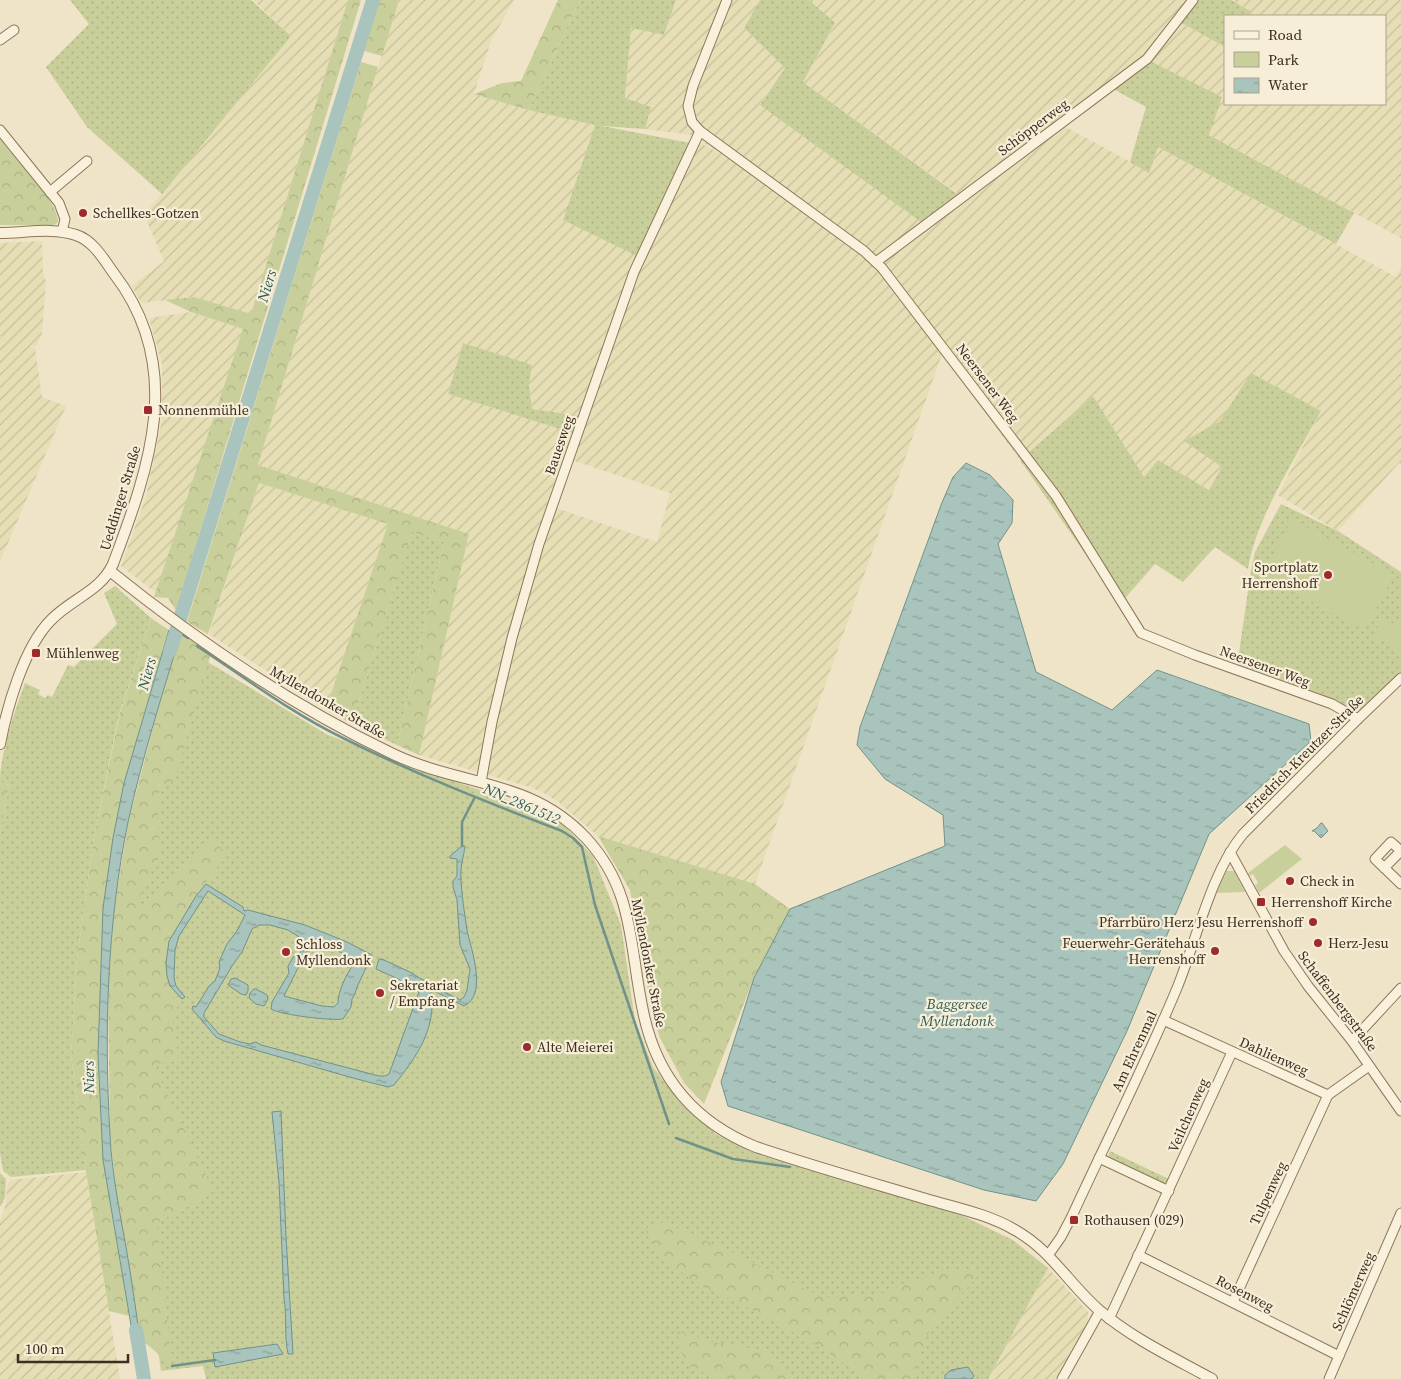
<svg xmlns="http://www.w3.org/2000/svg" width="1401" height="1379" font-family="'Source Serif 4',serif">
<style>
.farmland{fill:url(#farmland-furrows);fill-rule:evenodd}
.grass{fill:url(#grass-dots)}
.forest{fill:url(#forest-crowns)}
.park{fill:#c9cf9b}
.water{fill:url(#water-ripples);stroke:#6f938a;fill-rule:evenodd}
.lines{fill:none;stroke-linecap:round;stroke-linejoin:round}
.stream{stroke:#6f938a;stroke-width:2.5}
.river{stroke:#a9c4bc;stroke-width:14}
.minor-casing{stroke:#8d765c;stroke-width:11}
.tertiary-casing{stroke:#8d765c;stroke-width:12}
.minor{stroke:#faf1dc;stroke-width:9}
.tertiary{stroke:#faf1dc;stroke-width:10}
.poi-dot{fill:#9e2a2b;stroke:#f7eed8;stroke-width:2}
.labels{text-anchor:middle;stroke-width:4.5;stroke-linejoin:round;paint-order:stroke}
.street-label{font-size:14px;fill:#3d2e20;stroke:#f7eed8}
.poi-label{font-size:14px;fill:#3d2e20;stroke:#f7eed8;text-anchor:start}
.water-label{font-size:15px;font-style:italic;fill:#2f5d5a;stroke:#f7eed8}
</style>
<defs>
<pattern id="farmland-furrows" width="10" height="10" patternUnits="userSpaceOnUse" patternTransform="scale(1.25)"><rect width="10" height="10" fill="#e6deb5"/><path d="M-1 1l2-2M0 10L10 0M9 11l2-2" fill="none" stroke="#c6bf9b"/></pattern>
<pattern id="grass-dots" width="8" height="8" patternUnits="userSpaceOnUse" patternTransform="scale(1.25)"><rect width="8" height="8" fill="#c9cf9b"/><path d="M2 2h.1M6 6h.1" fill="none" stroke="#aeb285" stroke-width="1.8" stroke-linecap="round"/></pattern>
<pattern id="forest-crowns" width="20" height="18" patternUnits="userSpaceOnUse" patternTransform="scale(1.25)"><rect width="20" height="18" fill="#c9cf9b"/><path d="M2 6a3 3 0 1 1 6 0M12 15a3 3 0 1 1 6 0" fill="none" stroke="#aeb285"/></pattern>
<pattern id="water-ripples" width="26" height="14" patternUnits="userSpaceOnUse" patternTransform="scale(1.25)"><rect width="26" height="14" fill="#a9c4bc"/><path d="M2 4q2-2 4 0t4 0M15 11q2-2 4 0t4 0" fill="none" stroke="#8ba098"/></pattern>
</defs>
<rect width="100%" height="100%" fill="#f0e4c8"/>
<g class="farmland">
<polygon points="253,0 348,0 251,315 194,297 141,303 132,286 164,261 144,215 291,36"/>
<path d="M399 0H514L491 41 474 94 528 110 595 125 563 220 698 141 724 157 693 135 645 129 650 107 625 99 631 27 664 35 676 0H760L744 28 785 68 760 104 921 221 957 193 803 82 835 24 809 0H1198L1180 22 1225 47V104H1385V16H1250L1252 12 1231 0H1401V238L1209 135 1150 61 1064 126 1149 172 1158 147 1396 277 1401 267V464L1399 463 1338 531 1278 495 1321 411 1251 373 1220 421 1185 441 1223 467 1209 490 1158 460 1144 478 1093 396 1020 460 942 354 755 884 598 836 557 801 544 793 530 787 419 755 469 534 258 465 378 67ZM464 343 529 384 532 409 578 416 573 433 448 394ZM563 457 670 493 657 542 547 505Z"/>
<polygon points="42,241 43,273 46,282 42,334 36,346 29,346 35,348 42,397 66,406 0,562 0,337 4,338 0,336 0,243"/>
<polygon points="191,312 243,329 163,598 121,566 146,496 162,420 162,364 149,318"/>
<polygon points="259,483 388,524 326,709 209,634"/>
<polygon points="86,1172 120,1379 0,1379 0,1221 6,1203 7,1185 11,1180"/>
<polygon points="1048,1268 1088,1312 1088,1324 1057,1379 988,1379"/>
</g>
<g class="grass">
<polygon points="70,0 251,0 291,36 162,194 87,127 46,67 89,24"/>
<polygon points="580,0 676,0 664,35 631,28 625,98 651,107 645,129 602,126 690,143 637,256 563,220 595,125 528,110"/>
<polygon points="760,0 809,0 835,23 803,82 957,194 921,222 760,105 785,68 744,28"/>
<polygon points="1198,0 1231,0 1252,12 1250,16 1225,16 1225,47 1180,22"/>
<polygon points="1150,61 1222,97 1209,135 1354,213 1336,244 1158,147 1149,173 1130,162 1146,107 1113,89"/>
<polygon points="463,343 532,365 529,384 532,409 579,416 573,433 448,394"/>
<path d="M1251 373 1321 411C1296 457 1256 518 1248 569L1215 547 1183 582 1155 564 1120 604 1020 460 1093 396 1144 477 1158 460 1209 490 1222 467 1184 441 1220 421Z"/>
<polygon points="1281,504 1338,531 1401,572 1401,673 1361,710 1352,711 1237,667 1251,570 1255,552"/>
<polygon points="412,531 444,542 397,745 352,724"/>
<path d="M115 586 151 618 119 715 94 837 77 959 71 1056 86 1170 11 1177 3 1171 0 1153V835L9 785 0 782C0 753 15 710 25 683L40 690 38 694 45 698 48 695 52 697 68 665 74 667 117 624 104 593Z"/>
<polygon points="198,656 326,734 423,771 498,796 563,824 593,856 621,925 635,1021 653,1067 681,1103 716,1134 756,1154 961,1215 1013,1240 1048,1268 988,1379 206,1379 203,1366 161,1371 135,1192 126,1015 148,823"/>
<polygon points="1110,1151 1169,1179 1167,1182 1161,1184 1110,1160 1108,1157"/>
<polygon points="0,1173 6,1179 5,1198 0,1207"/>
</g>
<g class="forest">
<polygon points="348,0 361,0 180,597 182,606 177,612 168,598 154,597 243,329 191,312 165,300 194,297 251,314"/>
<polygon points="380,0 399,0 382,56 364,51"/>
<polygon points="558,0 580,0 528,110 474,94 502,83 521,81"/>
<polygon points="361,62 378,67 258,465 469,534 419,755 397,745 444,542 412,532 352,724 326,709 388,524 259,483 208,634 187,622"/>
<path d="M0 136C13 152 60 204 58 222L54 225H0Z"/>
<polygon points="151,618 169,630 124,783 113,838 103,908 98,1054 103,1160 129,1316 109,1311 86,1172 71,1056 77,959 94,837 120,713"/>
<path d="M180 636 198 642 212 649 174 784H159L158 827 161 853 140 895V912L213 841 227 854C203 889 154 939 170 984 172 990 178 995 182 999L172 1017 179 1061 153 1064 211 1186 196 1202 157 1223 172 1366 140 1338 127 1257 117 1202 110 1136 108 988 113 915 128 823 160 701Z"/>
<polygon points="0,782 9,785 0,835"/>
<polygon points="598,836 755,884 790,909 754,978 704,1104 684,1083 660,1038 652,1013 630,890"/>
<polygon points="664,1222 744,1258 823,1298 876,1295 946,1270 984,1269 930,1329 916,1365 913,1379 866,1379 820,1347 739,1303 698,1285 660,1254 645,1229"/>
<polygon points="677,1331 712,1342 761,1350 796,1379 716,1379 684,1363"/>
</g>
<g class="park">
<polygon points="1292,519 1394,575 1364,630 1262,575"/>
<polygon points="1383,618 1401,627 1401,651 1373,636"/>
<polygon points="1285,845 1302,859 1259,893 1255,885 1258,883 1253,874 1250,876 1248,873"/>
<polygon points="1226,871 1234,871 1245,892 1217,893"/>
</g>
<g class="water">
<polygon points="966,463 990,475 1013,500 1012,523 998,544 1036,672 1112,710 1157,670 1309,724 1311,741 1209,834 1127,1031 1063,1164 1036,1201 984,1190 728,1106 721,1082 754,978 790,909 945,846 943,815 885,779 857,745 860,727 941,505 953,477"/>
<path d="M169 630 180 636C161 698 142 759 128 822 107 924 104 1031 110 1135 112 1177 121 1217 128 1259 133 1288 137 1318 141 1348L135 1349 103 1160 98 1054 103 908 113 838 124 783Z"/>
<polygon points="1321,823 1322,823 1328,831 1321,838 1314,831 1312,831 1317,828"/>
<path d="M462 846H465C464 856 460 866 461 877 461 892 465 915 467 930 471 949 488 995 464 1006L432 990 431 992C437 1028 416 1058 394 1085L388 1087 353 1078 224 1041 216 1037 192 1009 193 1006 196 1007 209 986 215 981 220 968 219 962 227 944 237 931 245 915 208 891 179 936 175 950 174 978 176 986 185 997 182 999 170 986 167 976 166 963 169 941 196 896 206 884 243 907 244 911 248 910 305 925 347 942 372 955 357 987 355 994 352 999 351 1007 343 1019C332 1021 281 1015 271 1009L272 1002 289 973 288 966 294 956 297 958 306 941 288 930 270 925H259L252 929 242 952 232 966 204 1013V1017L219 1034 240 1042 250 1044 256 1042 261 1045 379 1076H385L389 1074 419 992 398 979 376 969 379 959H382L412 973 421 979 430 982 439 989 460 1000 464 997 467 990 470 969 460 945 457 900 453 887V881L457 876V859L450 858V856ZM318 938 351 959 353 965C346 975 338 991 338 1003L334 1007 322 1006 284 996 306 952 312 950 310 945 311 941Z"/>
<polygon points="235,978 248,985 248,991 246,995 241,994 228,985 231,979"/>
<polygon points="254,989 256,989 267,995 268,999 264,1006 256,1004 249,998 250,993"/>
<path d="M281 1111 286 1237 293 1354H288C284 1335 287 1316 284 1298L279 1182 272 1112Z"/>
<polygon points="277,1344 283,1354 215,1367 213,1353"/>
<polygon points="968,1367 974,1376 972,1379 945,1379 945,1375 951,1370"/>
</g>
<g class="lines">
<g class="stream">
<polyline points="176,631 188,638"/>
<path d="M197 646C245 678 293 714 345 739 415 774 489 803 562 831L573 838 582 847 595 905 669 1124"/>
<polyline points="462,846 462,822 475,797"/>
<polyline points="676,1138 733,1159 790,1167"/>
<polyline points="172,1366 215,1360"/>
</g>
<g class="river">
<polyline points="170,651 373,0"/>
<polyline points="136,1330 144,1379"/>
</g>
<g class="minor-casing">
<g id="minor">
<polyline points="727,0 693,86 688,106 692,122 700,131 864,251 882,268 1056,496 1141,633 1195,655 1332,704 1358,719"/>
<polyline points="0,40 14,30"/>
<polyline points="0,130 59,203 65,219 62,232"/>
<polyline points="50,192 87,161"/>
<polyline points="876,262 1147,59 1193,0"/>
<polyline points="481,782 492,722 512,638 539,544 634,272 700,131"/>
<polyline points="1230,852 1284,951 1308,986 1352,1041 1401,1111"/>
<polyline points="1384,868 1401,851 1391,842 1375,859 1401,884"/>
<polyline points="1163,1020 1328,1095 1369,1066"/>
<polyline points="1352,1041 1401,988"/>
<polyline points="1099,1158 1169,1191"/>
<path d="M1049 1254 1061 1237 1072 1216C1107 1140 1145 1065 1177 988 1196 942 1211 872 1243 834L1358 719 1401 678"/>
<polyline points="1138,1255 1339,1356"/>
<polyline points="1233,1302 1328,1095"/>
<polyline points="1109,1319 1232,1052"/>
<polyline points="1062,1379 1100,1311"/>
<polyline points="1329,1379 1401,1213"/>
</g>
</g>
<g class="tertiary-casing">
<g id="tertiary">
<path d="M0 233C24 233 53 227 76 235 94 241 104 260 115 275 185 367 150 466 113 564 101 591 71 599 51 620 24 647 7 707 0 744"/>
<path d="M110 571C197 641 292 706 393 754 460 786 531 779 586 838 635 891 629 946 643 1011 656 1076 694 1122 756 1147 812 1166 869 1182 926 1199 956 1208 988 1214 1015 1230 1051 1250 1069 1284 1099 1310 1133 1339 1174 1358 1212 1379"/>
</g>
</g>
<use href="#minor" class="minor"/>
<use href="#tertiary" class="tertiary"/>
</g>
<g class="poi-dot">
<circle cx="83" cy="213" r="5"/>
<rect x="143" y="405" width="10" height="10" rx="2.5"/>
<circle cx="1328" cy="575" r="5"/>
<rect x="31" y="648" width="10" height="10" rx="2.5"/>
<circle cx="1290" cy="881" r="5"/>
<rect x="1256" y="897" width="10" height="10" rx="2.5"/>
<circle cx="1313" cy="922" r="5"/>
<circle cx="1318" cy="943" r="5"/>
<circle cx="1215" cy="951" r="5"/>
<circle cx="286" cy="952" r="5"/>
<circle cx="380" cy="993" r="5"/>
<circle cx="527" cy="1047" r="5"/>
<rect x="1069" y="1215" width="10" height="10" rx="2.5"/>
</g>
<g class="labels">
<g class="street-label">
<text transform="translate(1033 127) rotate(-37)" y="5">Schöpperweg</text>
<text transform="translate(988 383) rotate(53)" y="5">Neersener Weg</text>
<text transform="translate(559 445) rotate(-71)" y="5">Bauesweg</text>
<text transform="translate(120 498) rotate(-73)" y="5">Ueddinger Straße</text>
<text transform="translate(1265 666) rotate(20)" y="5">Neersener Weg</text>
<text transform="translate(328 702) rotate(30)" y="5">Myllendonker Straße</text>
<text transform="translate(1304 754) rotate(-45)" y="5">Friedrich-Kreutzer-Straße</text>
<text transform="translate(649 963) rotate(79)" y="5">Myllendonker Straße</text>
<text transform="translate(1338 1001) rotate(53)" y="5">Schaffenbergstraße</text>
<text transform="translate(1134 1051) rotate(-65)" y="5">Am Ehrenmal</text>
<text transform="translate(1274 1056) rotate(24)" y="5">Dahlienweg</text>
<text transform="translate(1188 1115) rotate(-66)" y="5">Veilchenweg</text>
<text transform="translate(1268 1193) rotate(-65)" y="5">Tulpenweg</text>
<text transform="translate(1353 1291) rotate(-66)" y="5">Schlömerweg</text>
<text transform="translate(1245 1293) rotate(27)" y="5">Rosenweg</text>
</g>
<g class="poi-label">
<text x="93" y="218">Schellkes-Gotzen</text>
<text x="158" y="415">Nonnenmühle</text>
<text x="1318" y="572" text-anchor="end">Sportplatz<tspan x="1318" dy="16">Herrenshoff</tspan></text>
<text x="46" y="658">Mühlenweg</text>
<text x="1300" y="886">Check in</text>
<text x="1271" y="907">Herrenshoff Kirche</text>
<text x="1303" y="927" text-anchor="end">Pfarrbüro Herz Jesu Herrenshoff</text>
<text x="1205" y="948" text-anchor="end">Feuerwehr-Gerätehaus<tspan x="1205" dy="16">Herrenshoff</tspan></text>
<text x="1328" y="948">Herz-Jesu</text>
<text x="296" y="949">Schloss<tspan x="296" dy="16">Myllendonk</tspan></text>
<text x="390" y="990">Sekretariat<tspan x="390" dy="16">/ Empfang</tspan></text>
<text x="537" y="1052">Alte Meierei</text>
<text x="1084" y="1225">Rothausen (029)</text>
</g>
<g class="water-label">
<text transform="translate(267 286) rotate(-73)" y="5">Niers</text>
<text transform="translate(147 674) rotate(-75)" y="5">Niers</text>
<text transform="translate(522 804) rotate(23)" y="5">NN_2861512</text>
<text x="957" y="1009">Baggersee<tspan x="957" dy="17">Myllendonk</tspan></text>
<text transform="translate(89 1077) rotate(-91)" y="5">Niers</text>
</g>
</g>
<rect x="1224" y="15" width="162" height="90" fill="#f7eed8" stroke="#ada18e"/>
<rect x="1234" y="31" width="25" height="8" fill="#faf1dc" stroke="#ada18e"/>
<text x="1268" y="40" font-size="15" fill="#3d2e20">Road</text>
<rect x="1234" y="52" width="25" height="15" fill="#c9cf9b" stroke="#ada18e"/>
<text x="1268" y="65" font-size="15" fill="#3d2e20">Park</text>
<rect x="1234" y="78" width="25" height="15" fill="url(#water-ripples)" stroke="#ada18e"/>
<text x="1268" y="90" font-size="15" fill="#3d2e20">Water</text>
<path d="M18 1354v8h110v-8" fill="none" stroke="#3d2e20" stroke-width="2.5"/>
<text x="25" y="1354" font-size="15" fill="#3d2e20" stroke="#f7eed8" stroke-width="4" paint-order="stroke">100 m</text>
</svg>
